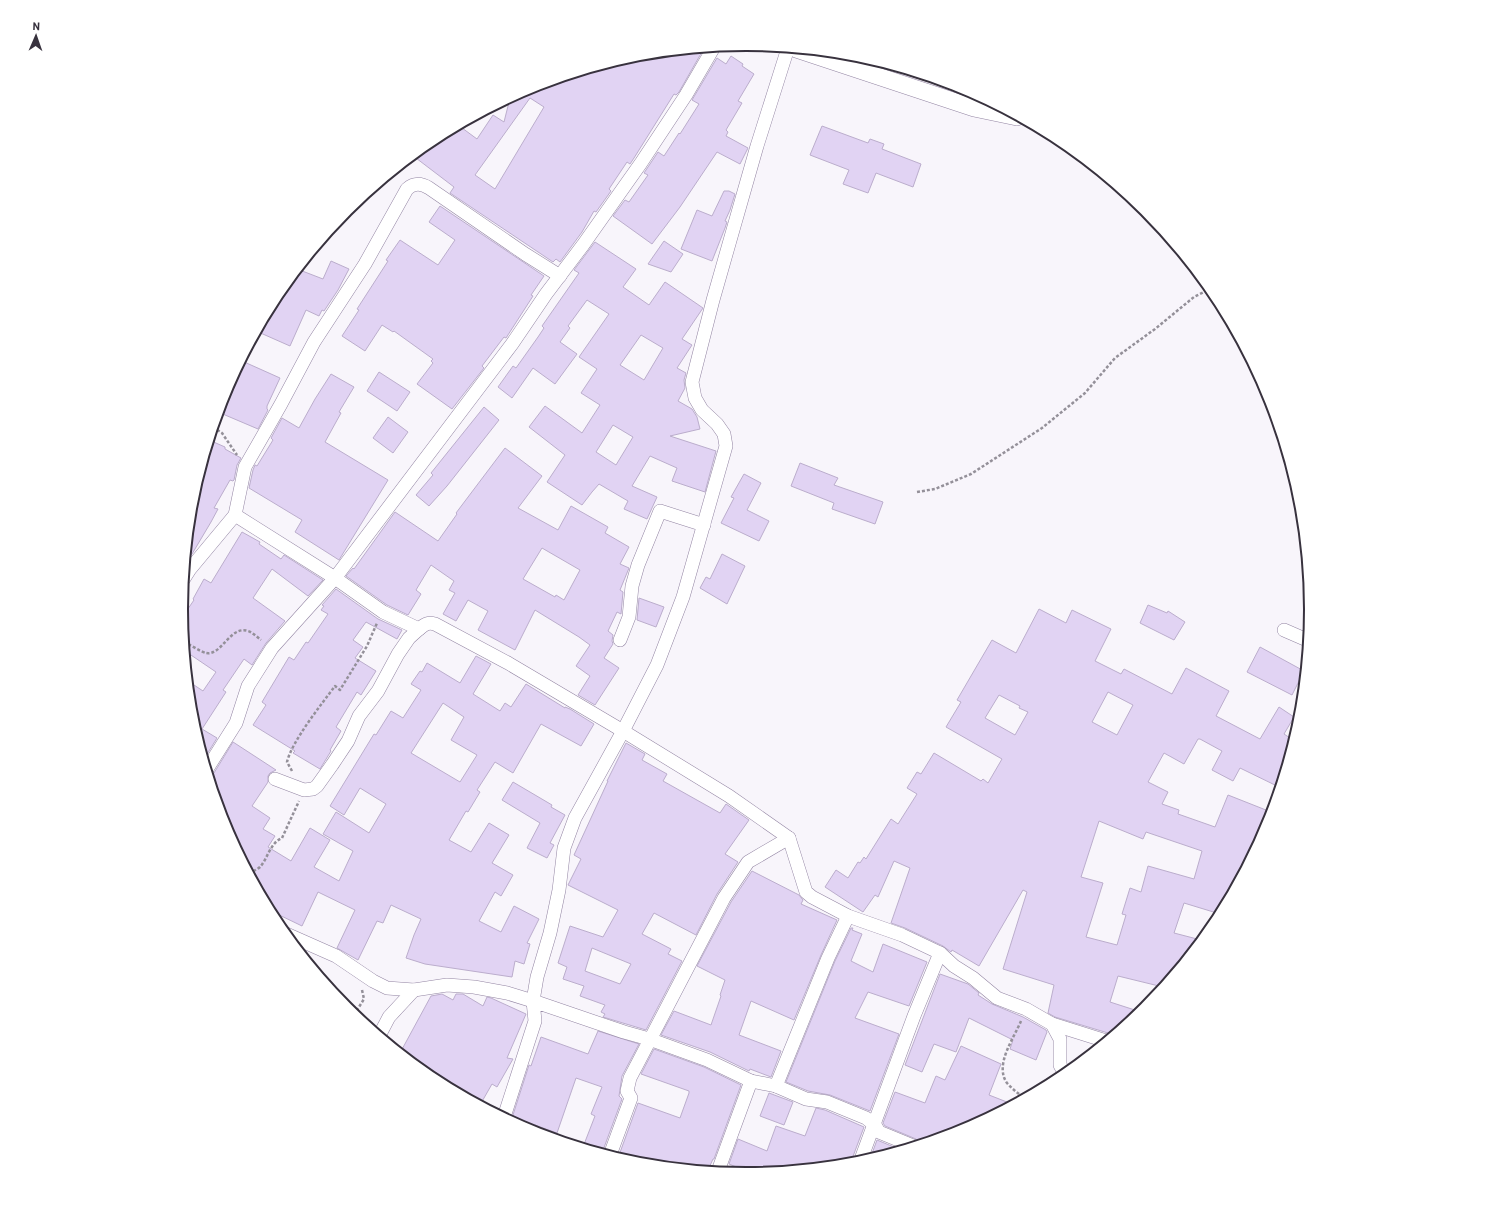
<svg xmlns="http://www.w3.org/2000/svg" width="1491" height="1218" font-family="Barlow,sans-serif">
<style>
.building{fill:#e1d3f3;stroke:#bbadcc;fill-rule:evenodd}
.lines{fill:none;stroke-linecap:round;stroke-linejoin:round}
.minor-casing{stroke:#9385a3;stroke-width:14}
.tertiary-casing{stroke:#9385a3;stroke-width:18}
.path{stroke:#949099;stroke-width:2.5;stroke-dasharray:3 2;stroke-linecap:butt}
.minor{stroke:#fff;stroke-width:13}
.tertiary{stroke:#fff;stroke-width:17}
.rim{fill:none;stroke:#38323e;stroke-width:2}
</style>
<rect width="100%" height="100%" fill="#f8f5fb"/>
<g class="building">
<path d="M700 48 703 50 679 92 676 95 674 94 634 158 630 164 627 162 609 189 611 191 596 212 594 211 582 232 560 262 556 259 553 262 450 193 454 187 412 155 432 139 458 125 477 139 493 115 504 122 510 98 530 87 636 55ZM530 98 544 107 495 189 475 175Z"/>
<polygon points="731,56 743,64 742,66 754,74 738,101 742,103 726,130 728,132 726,136 748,148 740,164 717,152 680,207 652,244 613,216 625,200 629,202 648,175 644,173 658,152 664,156 679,133 680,134 699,104 692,100 717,58 726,64"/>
<polygon points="822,126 868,143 870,139 884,144 882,149 921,164 913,187 876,173 868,193 843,184 849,170 810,155"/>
<polygon points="724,191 729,191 735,194 730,210 725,221 727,222 725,228 712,261 681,249 697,210 712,216"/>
<polygon points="440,206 544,276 531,295 533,296 506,338 504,337 482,366 484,368 452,409 417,384 433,363 431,361 433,359 394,331 393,332 382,325 365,351 342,336 359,310 357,309 388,261 386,260 400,240 438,265 455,240 429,222"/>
<polygon points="664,241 683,254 671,272 648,264"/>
<path d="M595 242 636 269 623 287 649 305 665 282 703 308 682 339 692 345 677 368 686 373 684 380 685 388 678 401 692 409 697 417 700 429 670 436 716 451 705 492 672 481 677 468 650 456 632 486 657 497 647 519 624 509 628 501 599 484 592 492 582 505 547 482 565 455 529 427 545 406 582 433 600 405 581 393 597 369 579 357 609 314 587 300 568 326 570 328 560 342 577 354 555 384 533 368 512 398 498 387 513 366 516 368 538 337 544 328 542 326 579 273 574 270ZM641 335 663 348 644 380 620 365ZM613 425 633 437 616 465 596 452Z"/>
<polygon points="331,261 349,269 338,290 324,311 322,310 319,316 306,310 290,346 256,331 276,295 297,269 323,279"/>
<polygon points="242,361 280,378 267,406 267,409 268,410 258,429 218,412 224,393 225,389 229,391"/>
<polygon points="379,372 410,392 397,411 367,391"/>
<polygon points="331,374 354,387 339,412 341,413 325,442 388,480 339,560 295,532 302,520 249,488 253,470 255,465 257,466 273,440 271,438 282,418 299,428 315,399"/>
<polygon points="484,407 499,420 447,486 429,506 416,495 433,475 431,473"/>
<polygon points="388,417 408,432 393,453 373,438"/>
<polygon points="209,440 225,447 225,449 241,458 237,465 234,480 233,481 230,480 214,508 218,509 211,522 192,554 185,562 190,514 199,497 193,494 198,475 205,463 202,462"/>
<path d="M505 448 542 476 518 508 558 530 571 506 608 527 605 533 629 547 620 564 629 568 620 590 623 592 621 614 617 612 608 631 613 635 612 641 613 644 604 658 619 668 595 705 578 695 590 676 576 666 590 645 579 637 535 610 515 650 478 630 488 611 468 600 456 621 443 614 455 593 449 590 454 581 431 565 416 590 421 594 408 615 387 605 346 576 353 568 354 569 395 512 438 541 457 514 456 513ZM542 548 580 570 564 600 556 595 555 597 523 579Z"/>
<polygon points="800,463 838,478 834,485 883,502 875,524 832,509 834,503 791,486"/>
<polygon points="744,474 761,483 747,510 769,521 759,541 721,523 734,498 731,497"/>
<polygon points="242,532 260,542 259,544 281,559 284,555 323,580 308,596 272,569 253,598 285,621 266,643 252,665 244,659 223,690 226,692 202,729 217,738 204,759 191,719 188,681 203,691 216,672 185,651 181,619 194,600 193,599 204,579 211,583"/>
<polygon points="722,554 745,566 727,604 700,588 706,577 710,579"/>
<polygon points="336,589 378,619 402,630 397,639 366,622 353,640 363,647 355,658 376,671 361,695 357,692 336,727 341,731 330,750 331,751 320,769 293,753 295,751 253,725 266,705 262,702 289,657 294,660 306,642 308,643 328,614 321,610 324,606 322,605"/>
<polygon points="639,598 664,607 656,627 637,620"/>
<polygon points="1148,605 1167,613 1168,611 1185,622 1174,640 1140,623"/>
<path d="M1039 609 1066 623 1072 610 1111 629 1095 661 1121 674 1124 669 1172 694 1186 668 1229 691 1216 716 1260 739 1279 707 1294 717 1284 734 1293 740 1279 787 1240 768 1233 781 1212 770 1222 751 1200 739H1198L1184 764 1164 753 1148 782 1168 792 1162 804 1179 810 1178 814 1215 827 1228 795 1271 812 1263 833 1261 838 1258 837 1251 857 1247 863 1245 862 1242 874 1220 914 1184 903 1174 933 1201 940 1163 987 1118 976 1110 1002 1141 1012 1112 1036 1108 1033 1055 1017 1048 1013 1054 985 1003 969 1027 892 1023 890 979 966 952 950 951 952 943 946 905 928 891 923 910 868 894 861 878 897 875 895 863 912 825 887 836 870 848 878 858 862 860 863 864 857 866 859 891 819 898 824 917 794 907 788 917 772 921 774 934 753 981 781 983 779 988 783 1002 759 946 727 961 702 957 700 992 640 1016 653ZM1108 692 1133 705 1117 735 1092 722ZM999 695 1020 706 1019 708 1028 712 1015 735 985 718ZM1099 821 1143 839 1146 832 1202 851 1194 879 1148 866 1141 892 1130 888 1122 914 1126 915 1117 945 1086 937 1103 883 1081 877Z"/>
<polygon points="1260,647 1304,671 1292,695 1247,672"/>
<path d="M476 656 491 664 473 694 500 711 505 703 511 707 526 684 565 708V707L570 709 594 724 581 746 541 724 513 773 495 762 477 790 480 792 468 812 466 811 449 840 471 852 489 823 509 835 492 863 513 875 501 896 495 892 479 921 501 932 514 906 539 919 527 943 530 944 524 964 515 961 512 977 425 964 406 958 414 935 421 919 391 905 383 923 377 921 358 960 337 948 355 910 318 892 302 926 269 910 238 853 242 848 232 841 223 825 209 777 214 773 233 742 276 770 270 773 268 776V782L252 806 270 818 263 829 275 836 268 847 291 861 310 828 330 840 314 867 339 881 353 851 323 834 336 812 369 833 386 804 360 788 344 815 330 806 374 734 376 735 391 711 403 718 421 690 411 684 420 671 422 672 427 663 460 683ZM443 703 464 717 451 740 477 755 460 782 411 753Z"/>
<path d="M626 743 645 754 642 760 667 774 663 781 720 813 726 804 749 820 725 854 738 862 717 894 696 935 654 913 642 934 671 949 668 954 682 961 646 1030 603 1017 605 1014 601 1012 605 1005 580 996 584 986 563 979 567 967 558 963 570 926 603 937 618 910 568 885 581 859 574 855 608 781H607ZM592 948 631 964 620 984 585 971Z"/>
<polygon points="513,782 552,805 551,807 565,815 550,843 554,845 547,858 527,848 540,823 502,800"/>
<polygon points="752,871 799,895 803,900 801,904 837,920 821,955 794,1020 751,1001 739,1035 781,1051 771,1077 750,1069 749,1071 710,1052 661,1035 674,1011 711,1025 721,996 720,995 725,980 697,966 731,902"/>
<polygon points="851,928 853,928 852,930 862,934 851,961 873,972 883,944 927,962 909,1006 868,992 855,1018 899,1034 870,1111 830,1095 808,1091 786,1082 835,961"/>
<polygon points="940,974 968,984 979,993 978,995 992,1004 1023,1017 1046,1030 1047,1032 1036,1060 1010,1049 1013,1040 969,1018 956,1052 934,1044 922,1072 905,1065"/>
<polygon points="442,994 453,1000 456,994 463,994 483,1006 487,997 491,998 526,1014 507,1058 513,1059 497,1087 492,1084 480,1105 431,1079 400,1053 431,996"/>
<polygon points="598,1031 639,1044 622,1076 619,1096 622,1099 602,1153 583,1147 595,1116 591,1114 602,1087 576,1078 557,1133 535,1125 533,1132 517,1124 518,1120 512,1118 529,1065 531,1066 541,1037 588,1054"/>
<polygon points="961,1046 1001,1064 989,1095 1012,1104 962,1131 920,1144 916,1139 885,1126 883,1123 895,1092 925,1103 936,1076 945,1080"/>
<polygon points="654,1049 704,1067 741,1085 714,1159 713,1159 708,1170 635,1163 618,1158 638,1103 680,1118 689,1093 689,1091 641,1074"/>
<polygon points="769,1093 793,1102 784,1125 760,1116"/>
<polygon points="816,1108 825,1110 864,1127 852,1159 852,1164 751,1173 729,1164 738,1139 767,1151 776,1126 805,1136"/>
<polygon points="877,1140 901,1150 870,1159"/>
</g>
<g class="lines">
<g class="minor-casing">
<g id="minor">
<polyline points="974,108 980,97"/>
<path d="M235 515 335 578 383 612 419 629C425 624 428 622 435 624L508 663 623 731 729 796 789 838 806 892 812 897 848 916 902 935 940 953 954 966 973 978 997 998 1026 1009 1052 1024 1106 1041"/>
<path d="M183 580 190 569 235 515 245 467 281 404 314 342 365 264 407 189C414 183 421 183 429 188L525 254 560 276"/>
<polyline points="1284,630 1307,640"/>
<polyline points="620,640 629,617 632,586 638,565 660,511 704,525"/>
<polyline points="207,769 236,723 248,686 272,648 335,578 512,344 546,294 583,245 641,163 686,95 714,47"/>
<polyline points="275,779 304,790 313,789 317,786 332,765 348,741 359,716 378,691 398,654 409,638 419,629"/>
<polyline points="284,933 336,956 373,981 387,988 414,990 447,985 474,987 507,993 533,1001 537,977 550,933 559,890 564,848 575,818 623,731 657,665 683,597 726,446 724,434 717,424 702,410 695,398 692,382 713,300 757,146 788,48"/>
<polyline points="1052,1024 1060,1039 1060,1065 1065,1074"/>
<polyline points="379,1036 389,1017 414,990"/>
<polyline points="776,1086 828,958 848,916"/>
<polyline points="504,1117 535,1021 533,1001 624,1032 649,1039 707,1060 751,1081 776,1086 806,1099 827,1102 866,1118 875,1125 879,1132 913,1146"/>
<polyline points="610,1155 631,1098 627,1091 630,1078 724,898 748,862 789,838"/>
<polyline points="860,1162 914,1016 940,953"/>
<polyline points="718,1171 751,1081"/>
</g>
</g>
<g class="tertiary-casing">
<polyline id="tertiary" points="796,49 974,108 1017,117"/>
</g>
<g class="path">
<polyline points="213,427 222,433 237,455"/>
<polyline points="917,492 935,489 971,474 1042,428 1085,393 1115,358 1155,329 1194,297 1210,289"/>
<path d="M184 642C189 644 201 652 206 653 222 656 230 625 248 631 252 632 257 637 261 640"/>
<path d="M292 771 287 762C292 741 321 705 335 686L340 690 367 646 377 623"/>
<path d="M250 875C253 870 257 870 260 867 268 858 270 843 282 838L299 801"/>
<polyline points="354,1015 364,999 362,990"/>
<path d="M1021 1021C1014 1038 994 1065 1007 1083 1012 1089 1018 1093 1024 1098"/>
</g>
<use href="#minor" class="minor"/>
<use href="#tertiary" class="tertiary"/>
</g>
<path d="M0 0H1491V1218H0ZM188 609a558 558 0 1 1 1116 0a558 558 0 1 1-1116 0Z" fill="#fff" fill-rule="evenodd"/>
<path class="rim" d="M188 609a558 558 0 1 1 1116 0a558 558 0 1 1-1116 0Z"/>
<g transform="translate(36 36) rotate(2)" stroke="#ffffff" stroke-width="3" paint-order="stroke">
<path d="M0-3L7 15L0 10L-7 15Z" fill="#38323e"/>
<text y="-6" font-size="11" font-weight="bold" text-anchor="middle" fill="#38323e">N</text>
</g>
</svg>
